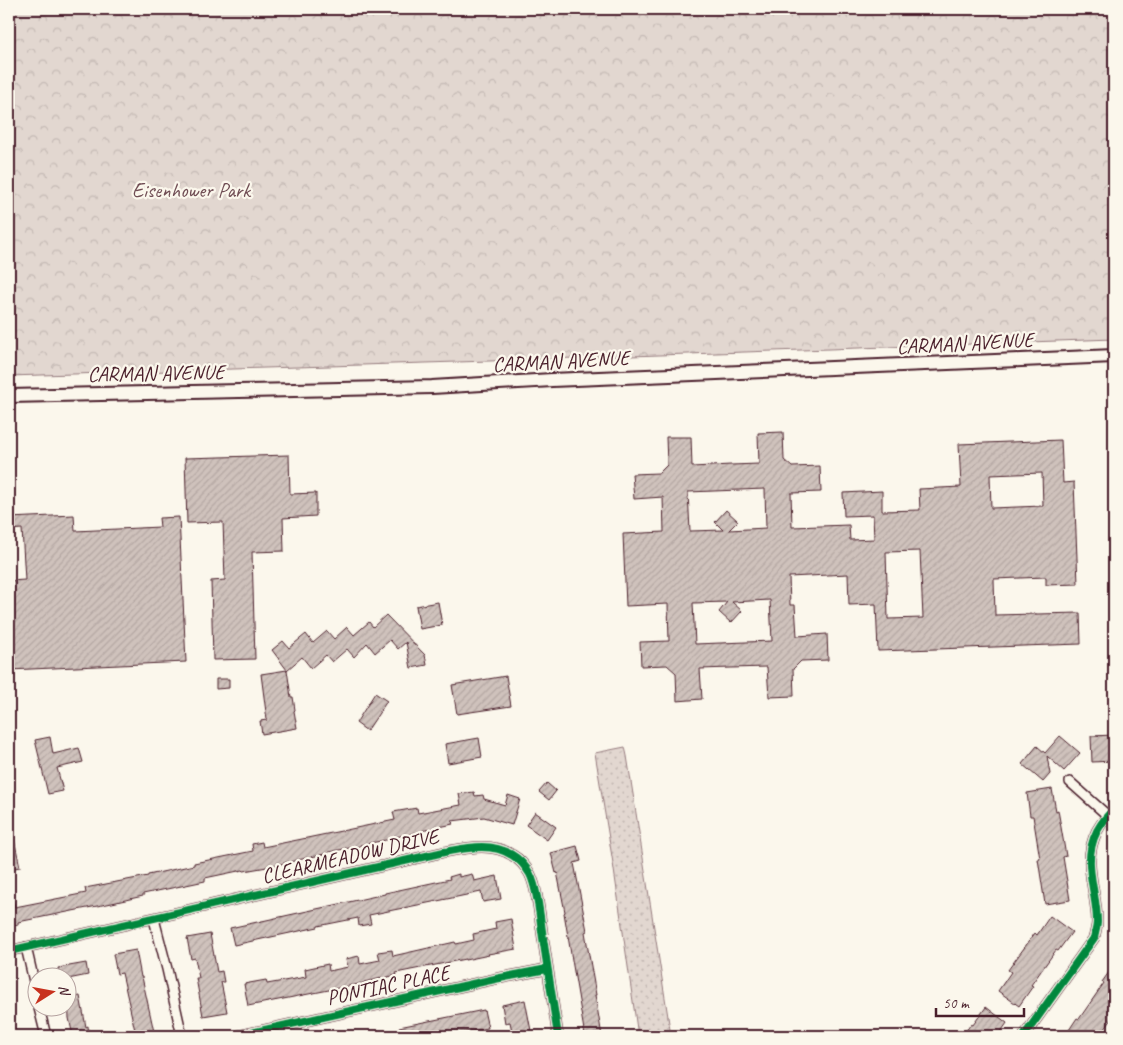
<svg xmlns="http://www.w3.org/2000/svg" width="1123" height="1045" font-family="Caveat,sans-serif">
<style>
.grass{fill:url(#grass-dots);stroke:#967b7e}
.park{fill:url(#park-crowns);stroke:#967b7e}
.building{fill:url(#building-hatch);stroke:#4a1f2b;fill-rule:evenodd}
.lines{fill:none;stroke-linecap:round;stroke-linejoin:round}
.minor-casing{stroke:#4a1f2b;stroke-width:12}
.secondary-casing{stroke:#4a1f2b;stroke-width:16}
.minor{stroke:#fbf7ec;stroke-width:9}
.secondary{stroke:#fbf7ec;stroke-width:12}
.cycleway-casing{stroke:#fbf7ec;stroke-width:11}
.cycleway{stroke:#00873e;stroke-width:8}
.labels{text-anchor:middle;stroke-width:4.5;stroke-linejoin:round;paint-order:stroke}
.park-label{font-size:21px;fill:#704d54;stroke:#fbf7ec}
.street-label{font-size:21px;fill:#4a1f2b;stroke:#fbf7ec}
</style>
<defs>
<pattern id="grass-dots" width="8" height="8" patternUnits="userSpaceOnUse" patternTransform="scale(1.25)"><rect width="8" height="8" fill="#e2d7d0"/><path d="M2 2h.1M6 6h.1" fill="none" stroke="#c3b8b3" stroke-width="1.8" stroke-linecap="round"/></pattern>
<pattern id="park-crowns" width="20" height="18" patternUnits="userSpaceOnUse" patternTransform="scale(1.25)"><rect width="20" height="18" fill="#e2d7d0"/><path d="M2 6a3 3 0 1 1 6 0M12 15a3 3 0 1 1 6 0" fill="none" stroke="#c3b8b3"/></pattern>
<pattern id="building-hatch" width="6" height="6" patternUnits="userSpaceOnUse" patternTransform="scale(1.25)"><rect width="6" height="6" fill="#cfc2bc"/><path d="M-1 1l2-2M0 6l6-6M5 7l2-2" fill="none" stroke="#b3a6a2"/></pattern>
</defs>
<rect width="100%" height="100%" fill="#fbf7ec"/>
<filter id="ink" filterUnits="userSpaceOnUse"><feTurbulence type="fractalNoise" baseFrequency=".02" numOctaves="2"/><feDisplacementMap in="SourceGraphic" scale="10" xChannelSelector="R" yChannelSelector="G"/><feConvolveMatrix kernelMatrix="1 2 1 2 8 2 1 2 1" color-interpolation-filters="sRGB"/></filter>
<g filter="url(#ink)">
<polygon class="grass" points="625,747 627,756 671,1036 638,1036 613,863 595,753"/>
<polygon class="park" points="9,9 1114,9 1114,339 489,361 9,376"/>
<g class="building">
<path d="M783 432 784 460 792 467 820 466 821 492 791 493 792 527 849 525 850 540 874 539 873 515 844 516 843 493 882 491V511L920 510 919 489 961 487 959 444 1061 440 1063 483 1074 482 1078 584 1046 585V577L994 579 995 615 1080 613 1081 644 878 651 876 604 849 605 848 574 789 577 790 605H795L797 636 827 634 828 660 801 661 793 669 794 696 769 697 767 667 731 668 700 669 702 699 677 701 676 673 667 665 641 666 640 642 669 641 668 604 626 606 623 534 664 532 663 497 634 499 632 474 659 473 667 465 666 437H691L692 467 731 465 759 464 758 433ZM1042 473 1043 506 991 508 990 475ZM765 489 766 528 729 530 738 521 726 510 715 522 723 530 690 531 688 492ZM920 551 923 618 888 619 886 552ZM770 600 772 641 695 644 693 603 727 602 719 612 731 623 742 611 732 602Z"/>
<polygon points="289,455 290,494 316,493 316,516 283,518 284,551 252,552 255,659 213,660 211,581 225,580 223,522 187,523 185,458"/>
<polygon points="74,515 75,531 160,527 159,518 179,517 186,662 9,670 9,581 25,580 22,529 9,530 9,518"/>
<polygon points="438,602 442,625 420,629 416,606"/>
<polygon points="386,615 425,655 427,665 411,668 406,642 398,649 390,640 375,653 367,643 354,657 347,649 332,662 326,655 311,668 302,657 287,670 272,650 283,641 289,648 306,634 313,643 327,631 334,639 347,627 354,635 369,622 373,627"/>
<polygon points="287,670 291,697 293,697 295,710 294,711 297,728 262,734 260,721 267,720 261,674"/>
<polygon points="506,676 511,706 457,714 452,685"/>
<polygon points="216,679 229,679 229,688 216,689"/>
<polygon points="375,693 387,701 367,731 356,723"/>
<polygon points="1114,735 1114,761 1092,762 1091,736"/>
<polygon points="1060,736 1080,753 1064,771 1047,756 1050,774 1043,782 1022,764 1037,746 1045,753"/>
<polygon points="50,737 53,754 79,748 83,762 57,768 63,791 48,794 35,740"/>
<polygon points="479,738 482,757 448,763 445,744"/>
<polygon points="547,783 556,791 549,800 539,792"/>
<polygon points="1052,789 1056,811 1058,810 1066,856 1063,857 1070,900 1045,904 1038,859 1040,859 1033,816 1030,816 1027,793"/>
<polygon points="474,792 475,796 483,795 484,799 505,805 508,795 520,799 512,825 484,817 452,821 453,824 421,831 421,832 390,838 391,839 360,845 360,846 328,852 329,853 267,867 244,871 243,870 205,878 205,881 143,894 143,896 112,903 18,922 18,925 9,927 9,899 13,898 15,907 86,893 85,888 148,876 148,875 194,865 194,863 253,851 252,844 262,842 263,847 395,820 393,812 417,808 418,813 461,805 459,794"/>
<polygon points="535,812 556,827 547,840 526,825"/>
<polygon points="9,834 13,834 20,867 9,869"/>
<polygon points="577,846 581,861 574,863 587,931 585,932 596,995 595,995 602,1036 585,1036 564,913 565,912 557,872 556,873 551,853"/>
<polygon points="459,874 459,877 472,874 474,881 497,876 501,899 483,902 481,892 369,915 371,924 359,926 358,918 318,926 318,927 234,945 230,928 385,894 385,893 450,879 449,877"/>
<polygon points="1050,916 1072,932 1058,951 1056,950 1031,985 1033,986 1019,1006 998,991 1011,972 1008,970 1035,933 1037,935"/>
<polygon points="511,919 516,949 488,954 489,955 465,960 465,959 396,973 397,975 364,982 364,983 248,1006 244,984 266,980 267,984 306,977 305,969 328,964 329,971 348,967 346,959 359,956 360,964 380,960 378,952 392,950 393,956 455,942 456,944 474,940 473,934 496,929 495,922"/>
<polygon points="210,934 217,972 222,971 224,982 221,982 227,1012 203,1016 196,978 199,978 195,958 191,959 187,938"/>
<polygon points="136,950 141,977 142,977 154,1032 136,1035 122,973 117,974 113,954"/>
<polygon points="86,963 88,975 68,979 68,978 59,978 58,968"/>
<polygon points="1114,965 1114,1016 1100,1036 1065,1036 1077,1018 1079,1019 1104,983 1102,982"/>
<polygon points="80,996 86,1027 88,1026 89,1036 73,1036 69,1018 68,998"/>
<polygon points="525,1000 532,1036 513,1036 510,1022 505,1023 502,1005"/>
<polygon points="986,1007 1007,1023 998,1036 962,1036 971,1024 973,1025"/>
<polygon points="484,1010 488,1028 445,1036 401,1036 399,1027"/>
</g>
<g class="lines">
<g class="minor-casing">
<g id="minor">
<polyline points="1070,782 1107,815"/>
<polyline points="154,919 167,969 182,1036"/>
<polyline points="26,947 38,999"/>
<path d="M9 951 444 852C467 848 491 842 512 855 519 859 526 867 530 874 538 890 540 919 543 938 548 971 553 1003 558 1036"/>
<polyline points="39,1008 46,1036"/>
<polyline points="237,1036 495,979 547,969"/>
<path d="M1024 1036 1094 938C1095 933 1097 927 1097 922 1097 890 1081 863 1097 831 1102 822 1106 816 1114 810"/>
</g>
</g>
<g class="secondary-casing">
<polyline id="secondary" points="9,396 432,387 552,380 1114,356"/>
</g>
<use href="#minor" class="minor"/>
<use href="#secondary" class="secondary"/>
<g class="cycleway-casing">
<g id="cycleway">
<path d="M9 951 444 852C467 848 491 842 512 855 519 859 526 867 530 874 538 890 540 919 543 938 548 971 553 1003 558 1036"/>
<polyline points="237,1036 495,979 547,969"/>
<path d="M1024 1036 1094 938C1095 933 1097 927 1097 922 1097 890 1081 863 1097 831 1102 822 1106 816 1114 810"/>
</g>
</g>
<use href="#cycleway" class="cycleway"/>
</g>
</g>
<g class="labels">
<g class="park-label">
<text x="191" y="197">Eisenhower Park</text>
</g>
<g class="street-label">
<text transform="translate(965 343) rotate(-3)" y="7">CARMAN AVENUE</text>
<text transform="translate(561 361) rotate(-3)" y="7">CARMAN AVENUE</text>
<text transform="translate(156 373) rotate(-1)" y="7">CARMAN AVENUE</text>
<text transform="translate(350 856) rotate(-13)" y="7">CLEARMEADOW DRIVE</text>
<text transform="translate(388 985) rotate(-12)" y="7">PONTIAC PLACE</text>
</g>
</g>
<rect width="1123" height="1045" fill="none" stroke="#fbf7ec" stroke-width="30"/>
<rect x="15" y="15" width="1093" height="1015" fill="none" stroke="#4a1f2b" stroke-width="2" filter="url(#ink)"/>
<g transform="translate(52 992) rotate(79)"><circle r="24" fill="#fbf7ec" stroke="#b4a19f"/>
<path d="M0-4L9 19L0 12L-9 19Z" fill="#c8321e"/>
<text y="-8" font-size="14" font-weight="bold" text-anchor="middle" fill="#4a1f2b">N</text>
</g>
<path d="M936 1008v8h88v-8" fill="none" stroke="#4a1f2b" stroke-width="2.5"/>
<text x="943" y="1008" font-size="15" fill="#4a1f2b" stroke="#fbf7ec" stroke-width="4" paint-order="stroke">50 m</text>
</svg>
